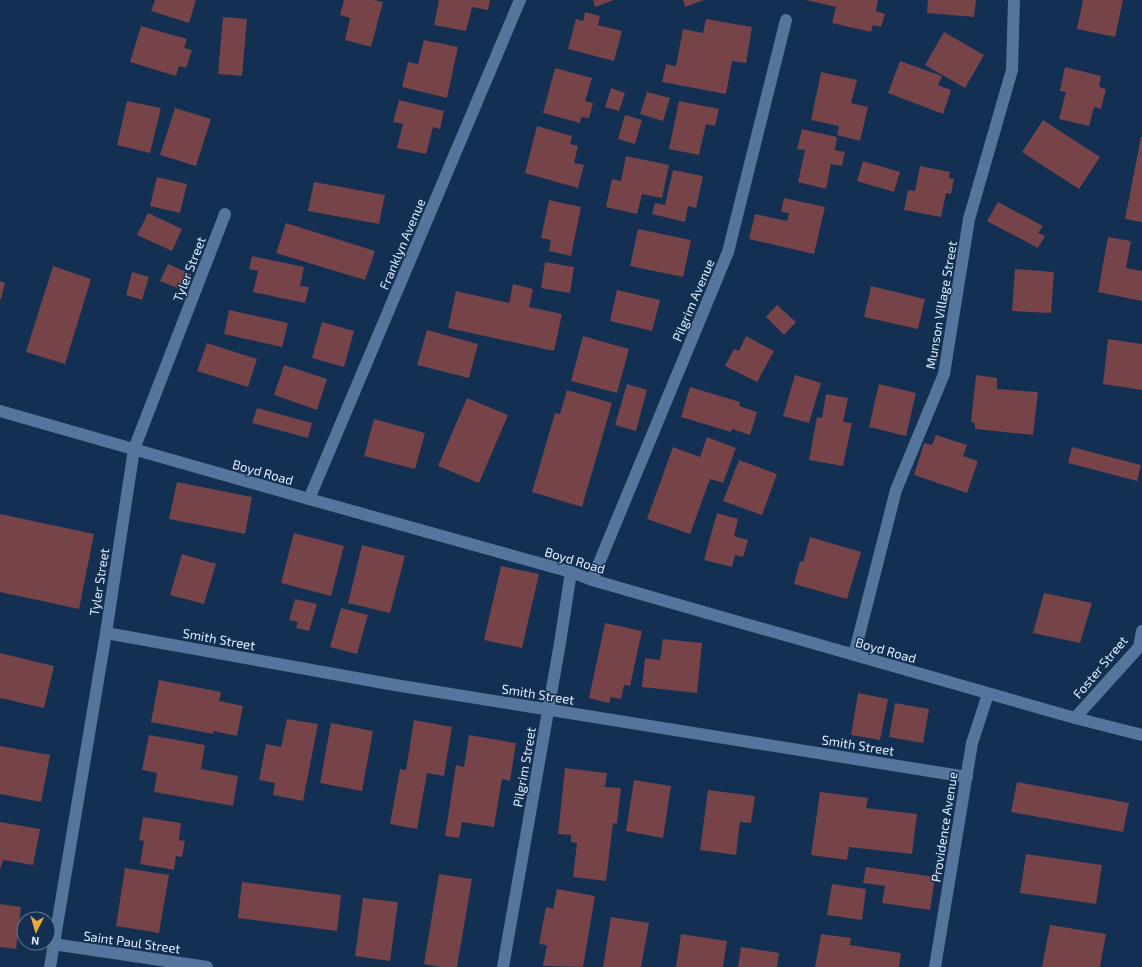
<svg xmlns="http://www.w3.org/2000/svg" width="1142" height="967" font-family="'Exo 2',sans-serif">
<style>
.building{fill:#754348}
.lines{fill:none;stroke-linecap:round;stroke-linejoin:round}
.street{stroke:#56759c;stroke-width:12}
.labels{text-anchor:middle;stroke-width:3;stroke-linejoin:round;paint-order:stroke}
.street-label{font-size:13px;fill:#dfedff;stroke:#132f51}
</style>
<rect width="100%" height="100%" fill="#132f51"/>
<g class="building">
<polygon points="155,0 196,0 189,23 151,11"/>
<polygon points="344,0 374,0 383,2 371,47 345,40 350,18 340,15"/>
<polygon points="439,0 490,0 488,10 472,7 466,31 434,25"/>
<polygon points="593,0 614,0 595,7"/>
<polygon points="683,0 704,0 685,7"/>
<polygon points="806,0 878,0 876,11 885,14 881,27 873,25 871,32 832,23 836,7"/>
<polygon points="928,0 976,0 974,17 927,13"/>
<polygon points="1083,0 1123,0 1115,37 1077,29"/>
<polygon points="585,12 600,16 598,25 622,31 614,61 568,49 576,19 583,21"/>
<polygon points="223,17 247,19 242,76 218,74"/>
<polygon points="706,19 752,27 746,63 732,61 726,94 662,82 666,64 676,66 683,29 703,33"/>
<polygon points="141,26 187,39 184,48 192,50 186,68 179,66 176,76 130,62"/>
<polygon points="944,32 984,55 965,88 925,65"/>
<polygon points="424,40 458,47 447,98 402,87 408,62 418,64"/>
<polygon points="900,61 942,76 938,85 951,90 943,114 888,93"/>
<polygon points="1065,67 1101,76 1099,87 1106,89 1101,109 1094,107 1089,126 1059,119 1066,92 1060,91"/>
<polygon points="555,68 592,78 585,101 593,103 589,118 581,117 580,123 543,113"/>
<polygon points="821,72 857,80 851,103 868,107 860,141 837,135 839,126 811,120"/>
<polygon points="611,88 625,93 619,111 605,107"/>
<polygon points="647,92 670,98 663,121 640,114"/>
<polygon points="399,100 444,111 440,129 433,127 426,154 397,148 403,124 393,122"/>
<polygon points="127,101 161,108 150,153 117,145"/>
<polygon points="679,101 719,109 715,126 706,124 699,155 669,149"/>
<polygon points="175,108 211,119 196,166 160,155"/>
<polygon points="625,115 642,120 635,144 618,139"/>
<polygon points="1043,120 1100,157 1079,189 1022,152"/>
<polygon points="537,126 572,136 570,144 578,146 574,163 584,165 578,188 525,173"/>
<polygon points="802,129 837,137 835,150 845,152 842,166 831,164 826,189 798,182 805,150 797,149"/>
<polygon points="1141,137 1142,137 1142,222 1125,219"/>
<polygon points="626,156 669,165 662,198 642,194 637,214 606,207 612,179 621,181"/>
<polygon points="863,161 900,172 894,192 857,181"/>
<polygon points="920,166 950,172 949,178 954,179 951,194 946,193 941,217 904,210 908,190 915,191"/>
<polygon points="673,170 703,176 696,208 688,206 685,222 652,214 655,203 665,205"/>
<polygon points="157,177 187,184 180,213 150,206"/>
<polygon points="314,182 385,195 379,224 308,211"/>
<polygon points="784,198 825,207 814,254 749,239 755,214 787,221 789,213 781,212"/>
<polygon points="549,200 581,207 571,256 549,251 551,240 541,238"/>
<polygon points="998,202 1043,226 1038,233 1045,236 1038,248 987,221"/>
<polygon points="148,213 182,229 172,251 137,235"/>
<polygon points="286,223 375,251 365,280 276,253"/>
<polygon points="638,229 691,240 683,277 630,266"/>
<polygon points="1108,237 1131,241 1126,268 1142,271 1142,301 1098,292"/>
<polygon points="252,256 304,267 300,286 309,287 305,303 253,292 258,271 249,269"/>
<polygon points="545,262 574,267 570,293 541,288"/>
<polygon points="168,264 191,274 185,291 160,281"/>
<polygon points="53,266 91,279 65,364 26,352"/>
<polygon points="1015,269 1054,272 1051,313 1012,311"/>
<polygon points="132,272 149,277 142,300 126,295"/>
<polygon points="0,281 5,283 1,299 0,299"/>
<polygon points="513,284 533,289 529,307 562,314 554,351 448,328 456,291 509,303"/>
<polygon points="871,286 925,299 918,329 864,317"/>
<polygon points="617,290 660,300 652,331 610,321"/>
<polygon points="777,305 796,322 784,335 766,317"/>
<polygon points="229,310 288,323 282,347 224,334"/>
<polygon points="322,322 354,331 344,367 312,358"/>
<polygon points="427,330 478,344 469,378 417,365"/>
<polygon points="583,336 629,349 617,393 571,381"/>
<polygon points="746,336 774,351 757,382 725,366 734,349 739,351"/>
<polygon points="1108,339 1142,344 1142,390 1103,384"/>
<polygon points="207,343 257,359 248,387 197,371"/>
<polygon points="284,365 327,379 317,410 274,395"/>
<polygon points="795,375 821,383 809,423 783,416"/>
<polygon points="976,375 997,378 997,389 1038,392 1033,435 975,429 975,423 971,422"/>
<polygon points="627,384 647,390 636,431 615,425"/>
<polygon points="879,384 916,393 906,436 869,427"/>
<polygon points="690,387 740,402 739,406 757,412 750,435 732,429 731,432 681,417"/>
<polygon points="567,390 612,403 582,507 532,492 555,413 560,414"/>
<polygon points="826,394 848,398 843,422 852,423 843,466 809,460 817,417 822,418"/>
<polygon points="467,398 508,415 479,483 438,466"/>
<polygon points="257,408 312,423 308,438 252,423"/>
<polygon points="374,419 425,433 415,469 364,456"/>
<polygon points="936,435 967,445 963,456 978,461 967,493 914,475 924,443 932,445"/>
<polygon points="707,437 736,448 723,483 710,479 690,534 647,519 673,447 700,457"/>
<polygon points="1072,447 1141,465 1137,481 1068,463"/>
<polygon points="739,460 777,474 762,515 723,501"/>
<polygon points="177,482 252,497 245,534 169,519"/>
<polygon points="717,513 738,519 734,536 748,540 743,557 735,555 732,567 704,560"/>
<polygon points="0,514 94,534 79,609 0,592"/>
<polygon points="294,533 344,546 331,596 281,583"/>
<polygon points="810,537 861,552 847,599 794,584 800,561 803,562"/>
<polygon points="362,545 405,556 390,613 348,603"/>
<polygon points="182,554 216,564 204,604 170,595"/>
<polygon points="501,566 539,574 522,648 484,640"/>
<polygon points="1044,593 1092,603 1080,643 1033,633"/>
<polygon points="295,599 317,604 309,631 296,628 298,622 289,620"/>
<polygon points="341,608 368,615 357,654 330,647"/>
<polygon points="605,623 642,631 630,686 624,685 621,699 611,697 609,703 589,698"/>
<polygon points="663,639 702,643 697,693 642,687 645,658 660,660"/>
<polygon points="0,653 54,666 44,708 0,698"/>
<polygon points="159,680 221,692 219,701 243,706 237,736 213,731 213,734 151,722"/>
<polygon points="858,693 888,699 880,740 851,735"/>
<polygon points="895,703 929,709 923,743 889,737"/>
<polygon points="287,719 318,724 303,801 273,795 275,783 259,780 266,744 281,747"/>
<polygon points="414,720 452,727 444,776 427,773 417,829 390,824 400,769 406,770"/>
<polygon points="331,723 373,731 362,791 320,783"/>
<polygon points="149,735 205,745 201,769 238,776 233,806 154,792 157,773 142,770"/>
<polygon points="469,735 516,743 510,781 502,779 494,827 462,822 459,838 445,836 456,765 464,767"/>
<polygon points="0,746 50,755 41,802 0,794"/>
<polygon points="565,768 607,773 605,787 621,788 617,824 613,823 606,881 573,877 577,843 571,842 571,835 558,834"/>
<polygon points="634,780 671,786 663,838 626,831"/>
<polygon points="1017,782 1129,803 1123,832 1011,812"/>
<polygon points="708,790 755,796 751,823 740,822 736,855 700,850"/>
<polygon points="820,792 868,798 866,808 917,814 912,854 849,847 847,860 811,855"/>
<polygon points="143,817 181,823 179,840 185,841 182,857 176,856 174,870 140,864 144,841 139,840"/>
<polygon points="0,822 40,829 33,865 3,860 0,870"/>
<polygon points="1026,854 1102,865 1096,904 1020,893"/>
<polygon points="866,867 935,877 930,910 882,903 885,886 863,883"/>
<polygon points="125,868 169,875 159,933 116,926"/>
<polygon points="439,874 472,879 457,967 440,967 424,964"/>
<polygon points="242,882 341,895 337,931 238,918"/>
<polygon points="832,884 866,889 862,920 827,915"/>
<polygon points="557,889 595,896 583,967 543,966 547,945 539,944 546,907 553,909"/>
<polygon points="363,898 398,902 390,961 355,956"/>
<polygon points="0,904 21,907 16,949 0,947"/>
<polygon points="611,917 649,923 641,967 603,967"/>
<polygon points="1050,925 1106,934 1100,967 1042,967"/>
<polygon points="681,934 727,941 723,967 676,967"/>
<polygon points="821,934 851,938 850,945 901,953 899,967 815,967"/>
<polygon points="741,947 779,953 777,967 738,967"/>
</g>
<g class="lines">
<g class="street">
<polyline points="0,411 309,499 571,572 592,580 1075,718 1142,735"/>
<polyline points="309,499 520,0"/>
<polyline points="592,580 728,252 786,20"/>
<polyline points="106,633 395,685 967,777"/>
<polyline points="854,655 896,490 944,374 969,219 1012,70 1014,0"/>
<polyline points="1075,718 1139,647 1142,631"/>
<polyline points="53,944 207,967"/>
<polyline points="50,967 106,633 134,449 225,214"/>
<polyline points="503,967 560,643 571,572"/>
<polyline points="935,967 972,743 988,694"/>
</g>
</g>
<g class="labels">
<g class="street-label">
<text transform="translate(402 244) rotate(-67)" y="5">Franklyn Avenue</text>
<text transform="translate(189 269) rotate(-69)" y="5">Tyler Street</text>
<text transform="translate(693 300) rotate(-67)" y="5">Pilgrim Avenue</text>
<text transform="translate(941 305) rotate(-80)" y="5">Munson Village Street</text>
<text transform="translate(263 472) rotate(16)" y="5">Boyd Road</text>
<text transform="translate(575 560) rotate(17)" y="5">Boyd Road</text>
<text transform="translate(99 582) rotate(-81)" y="5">Tyler Street</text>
<text transform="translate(219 639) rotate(10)" y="5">Smith Street</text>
<text transform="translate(886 650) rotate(16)" y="5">Boyd Road</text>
<text transform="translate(1100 667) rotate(-50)" y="5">Foster Street</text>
<text transform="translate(538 694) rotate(9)" y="5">Smith Street</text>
<text transform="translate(858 745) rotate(9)" y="5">Smith Street</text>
<text transform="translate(524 767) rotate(-80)" y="5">Pilgrim Street</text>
<text transform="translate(944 827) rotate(-81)" y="5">Providence Avenue</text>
<text transform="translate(132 942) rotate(8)" y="5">Saint Paul Street</text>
</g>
</g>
<g transform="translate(36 931) rotate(185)"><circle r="19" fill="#132f51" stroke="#657b97"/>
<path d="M0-3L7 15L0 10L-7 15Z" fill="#eda83c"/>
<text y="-6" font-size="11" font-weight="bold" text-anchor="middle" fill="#dfedff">N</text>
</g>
</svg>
